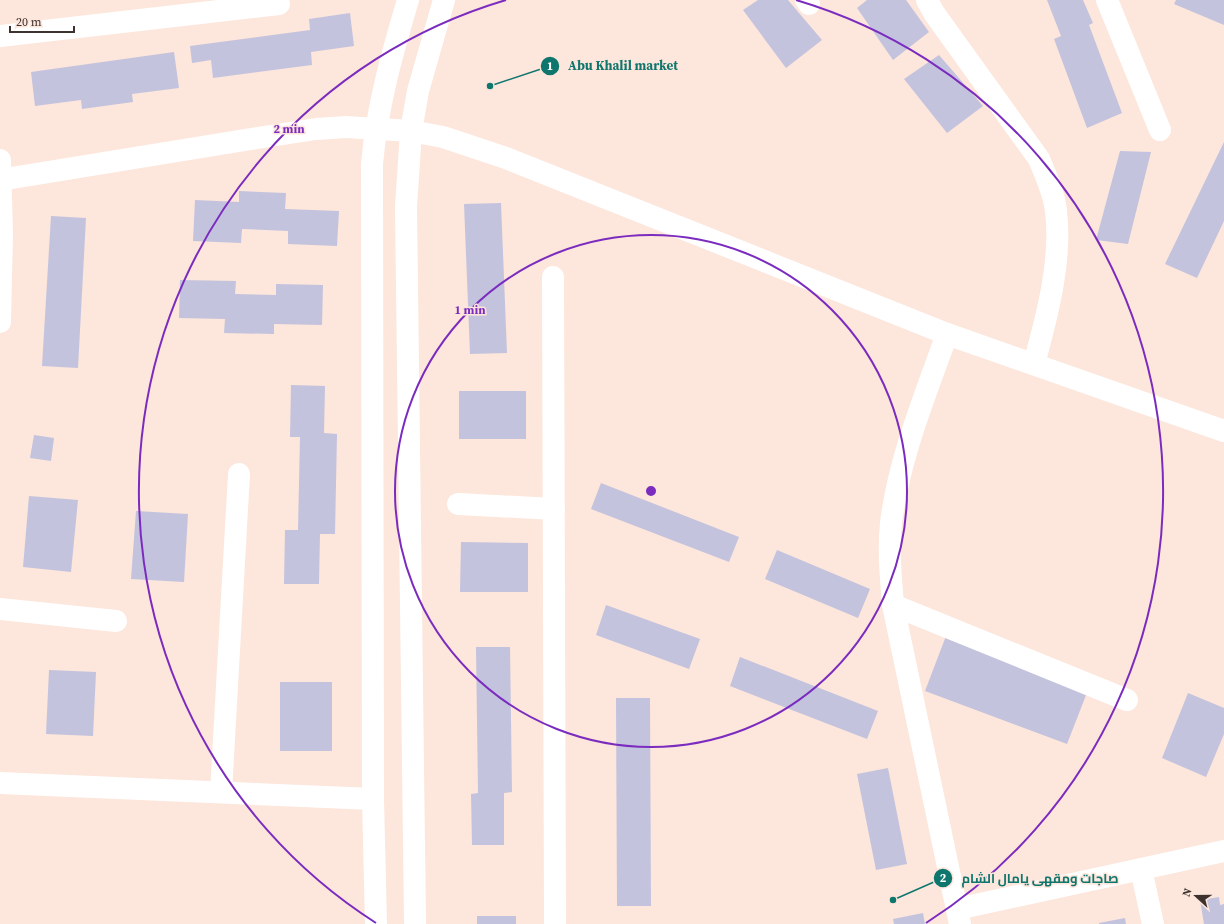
<svg xmlns="http://www.w3.org/2000/svg" width="1224" height="924" font-family="'Source Serif 4',Cairo,serif">
<style>
.building{fill:#c3c3de}
.lines{fill:none;stroke-linecap:round;stroke-linejoin:round}
.minor{stroke:#fff;stroke-width:22}
.ring{fill:none;stroke:#7b2cbf;stroke-width:2}
.centre{fill:#7b2cbf;stroke:#fde6db;stroke-width:2}
.ring-label{font-size:12px;text-anchor:middle;font-weight:bold;fill:#7b2cbf;stroke:#fde6db;stroke-width:3;stroke-linejoin:round;paint-order:stroke}
.leader{fill:none;stroke:#0f766e;stroke-width:1.5}
.callout-dot{fill:#0f766e;stroke:#fde6db;stroke-width:1.5}
.mark-label{font-size:12px;text-anchor:middle;font-weight:bold;fill:#fff}
.callout-label{font-size:13px;text-anchor:middle;font-weight:bold;fill:#0f766e;stroke:#fde6db;stroke-width:3;stroke-linejoin:round;paint-order:stroke}
</style>
<rect width="100%" height="100%" fill="#fde6db"/>
<g class="building">
<polygon points="758,0 788,0 822,40 786,68 743,10"/>
<polygon points="867,0 906,0 929,32 893,60 857,8"/>
<polygon points="1047,0 1083,0 1093,23 1089,25 1122,113 1087,128 1054,39 1061,36"/>
<polygon points="1176,0 1224,0 1224,25 1174,4"/>
<polygon points="350,13 354,46 311,52 312,65 213,78 211,60 192,63 190,46 310,30 309,19"/>
<polygon points="174,52 179,88 132,94 133,102 82,109 81,100 35,106 31,72"/>
<polygon points="939,55 983,106 947,133 904,79"/>
<polygon points="1224,142 1224,221 1197,278 1165,264"/>
<polygon points="1120,151 1151,152 1128,244 1096,240"/>
<polygon points="239,191 286,193 285,209 339,211 337,246 288,244 288,231 242,229 241,243 193,241 195,200 239,202"/>
<polygon points="501,203 507,353 470,354 464,204"/>
<polygon points="51,216 86,218 78,368 42,366"/>
<polygon points="180,280 236,281 235,294 276,295 276,284 323,285 322,325 274,324 274,334 224,333 225,319 179,318"/>
<polygon points="291,385 325,386 324,433 337,434 335,534 320,534 319,584 284,584 285,530 298,530 300,437 290,437"/>
<rect x="459" y="391" width="67" height="48"/>
<polygon points="34,435 54,438 51,461 30,458"/>
<polygon points="601,483 739,537 729,562 591,509"/>
<polygon points="29,496 78,500 71,572 23,567"/>
<polygon points="136,511 188,514 184,582 131,579"/>
<polygon points="461,542 528,543 528,592 460,592"/>
<polygon points="777,550 870,589 858,618 765,579"/>
<polygon points="606,605 700,639 689,669 596,635"/>
<polygon points="946,636 1088,690 1067,744 925,691"/>
<polygon points="476,647 510,647 512,792 504,793 504,845 472,845 471,794 478,793"/>
<polygon points="740,657 878,711 867,739 730,686"/>
<polygon points="49,670 96,672 93,736 46,734"/>
<rect x="280" y="682" width="52" height="69"/>
<polygon points="1188,693 1224,708 1224,734 1206,777 1162,758"/>
<polygon points="616,698 650,698 651,906 617,906"/>
<polygon points="888,768 907,864 876,870 857,774"/>
<polygon points="1219,897 1220,905 1224,904 1224,924 1204,924 1200,900"/>
<polygon points="923,913 925,924 894,924 893,919"/>
<rect x="477" y="916" width="39" height="8"/>
<polygon points="1125,918 1126,924 1099,924 1099,923"/>
</g>
<g class="lines">
<g class="minor">
<polyline points="806,0 809,4"/>
<path d="M927 0 934 13 1039 159C1046 176 1054 193 1056 211 1062 261 1047 316 1034 364"/>
<polyline points="1107,0 1160,130"/>
<polyline points="0,36 279,4"/>
<polyline points="0,160 2,234 0,322"/>
<polyline points="0,180 257,138 316,129 346,127 411,131 443,137 506,158 947,334 1224,431"/>
<polyline points="553,277 555,924"/>
<path d="M947 334C925 396 899 458 891 523 888 551 891 578 893 605L960 924"/>
<polyline points="458,504 554,509"/>
<polyline points="893,605 1127,700"/>
<polyline points="0,609 116,621"/>
<polyline points="0,783 373,799"/>
<polyline points="221,792 239,474"/>
<polyline points="1141,869 1153,924"/>
<polyline points="957,909 1224,851"/>
<path d="M376 924 373 799 372 164C377 107 392 54 408 0"/>
<polyline points="415,924 406,207 411,131 418,91 444,0"/>
</g>
</g>
<g class="ring">
<circle cx="651" cy="491" r="256"/>
<path d="M376 923A512 512 0 0 1 506 0M796 0A512 512 0 0 1 926 923"/>
</g>
<circle cx="651" cy="491" r="6" class="centre"/>
<g class="ring-label">
<text x="289" y="133">2 min</text>
<text x="470" y="314">1 min</text>
</g>
<path class="leader" d="M490 86L550 66M893 900L943 878"/>
<g class="callout-dot">
<circle cx="490" cy="86" r="4"/>
<circle cx="893" cy="900" r="4"/>
<circle cx="550" cy="66" r="10"/>
<circle cx="943" cy="878" r="10"/>
</g>
<g class="mark-label">
<text x="550" y="70">1</text>
<text x="943" y="882">2</text>
</g>
<g class="callout-label">
<text x="623" y="70">Abu Khalil market</text>
<text x="1040" y="883">صاجات ومقهى يامال الشام</text>
</g>
<g transform="translate(1196 896) rotate(291)" stroke="#fde6db" stroke-width="3" paint-order="stroke">
<path d="M0-3L7 15L0 10L-7 15Z" fill="#3d322d"/>
<text y="-6" font-size="11" font-weight="bold" text-anchor="middle" fill="#3d322d">N</text>
</g>
<path d="M10 26v6h64v-6" fill="none" stroke="#3d322d" stroke-width="2"/>
<text x="16" y="26" font-size="12" fill="#3d322d" stroke="#fde6db" stroke-width="3" paint-order="stroke">20 m</text>
</svg>
